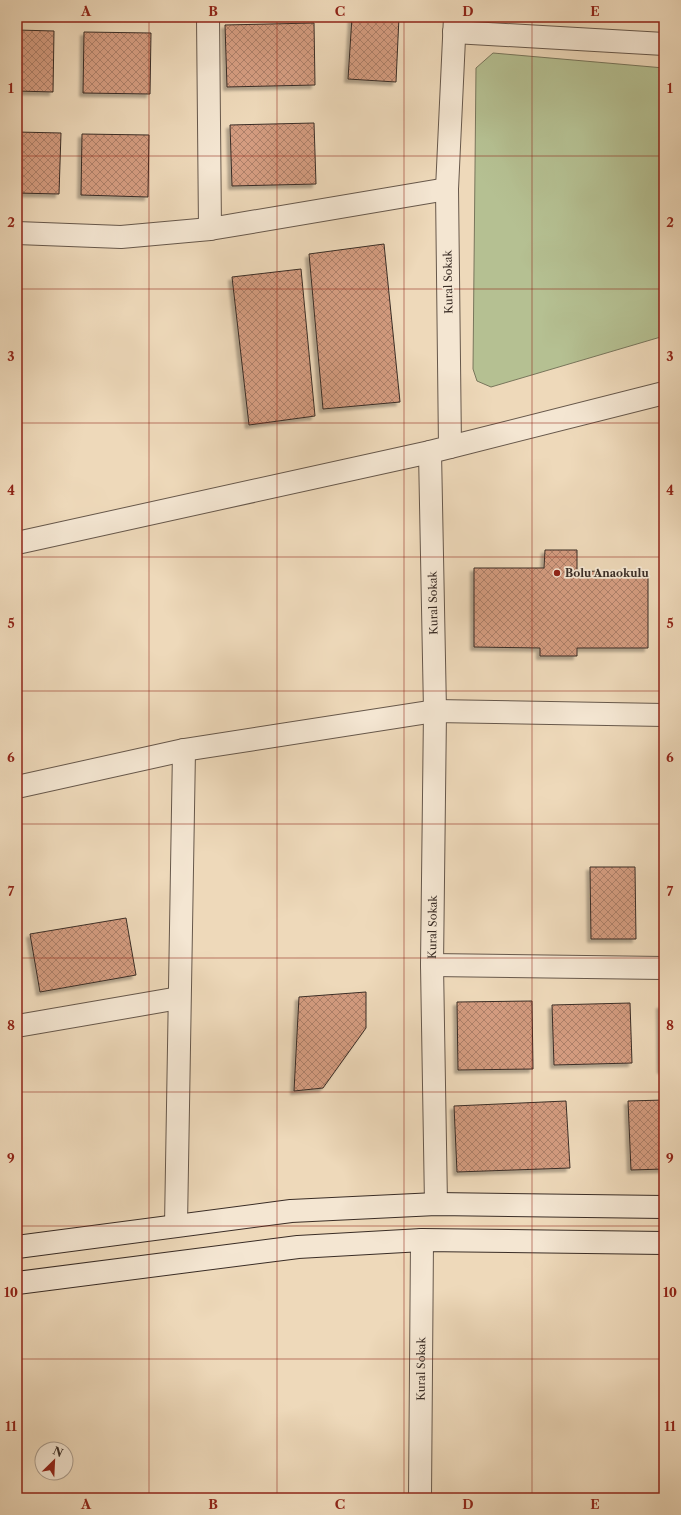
<svg xmlns="http://www.w3.org/2000/svg" width="681" height="1515" font-family="'Libre Caslon Text',serif">
<style>
.grass{fill:#b5c092;stroke:#78765c}
.building{fill:url(#building-cross-hatch);stroke:#3a2d26;filter:url(#shadow)}
.lines{fill:none;stroke-linecap:round;stroke-linejoin:round}
.street-casing{stroke:#67584b;stroke-width:24}
.secondary-casing{stroke:#3a2d26;stroke-width:24}
.street{stroke:#f4e6d2;stroke-width:22}
.secondary{stroke:#f4e6d2;stroke-width:22}
.grid{fill:none;stroke:#8f2418;stroke-width:1;stroke-opacity:0.55}
.poi-dot{fill:#8f2418;stroke:#f4e6d2;stroke-width:1.5}
.labels{text-anchor:middle;stroke-width:3.5;stroke-linejoin:round;paint-order:stroke}
.street-label{font-size:11px;fill:#3a2d26;stroke:#f4e6d2}
.poi-label{font-size:11px;font-weight:bold;fill:#3a2d26;stroke:#f4e6d2;text-anchor:start}
.neatline{fill:none;stroke:#8f2418;stroke-width:1.5}
.grid-label{font-size:13px;text-anchor:middle;font-weight:bold;fill:#8f2418}
</style>
<defs>
<pattern id="building-cross-hatch" width="8" height="8" patternUnits="userSpaceOnUse"><rect width="8" height="8" fill="#d49c80"/><path d="M0 0l8 8M0 8l8-8" fill="none" stroke="#ad8069"/></pattern>
<filter id="shadow"><feDropShadow dx="-3.5" dy="3.5" stdDeviation="1" flood-color="#0004"/></filter>
</defs>
<rect width="100%" height="100%" fill="#eed9ba"/>
<filter id="stains"><feTurbulence type="fractalNoise" baseFrequency=".005" numOctaves="4"/><feColorMatrix values="0 0 0 0 .2 0 0 0 0 .09 0 0 0 0 .02 0 0 0 .5 -.17"/></filter>
<radialGradient id="worn" r=".72"><stop offset=".6" stop-color="#630" stop-opacity="0"/><stop offset="1" stop-color="#630" stop-opacity=".3"/></radialGradient>
<polygon class="grass" points="493,53 664,68 664,336 491,387 477,381 473,369 476,68"/>
<g class="building">
<polygon points="352,17 399,17 396,82 348,79"/>
<polygon points="314,23 315,85 227,87 225,25"/>
<polygon points="17,30 54,31 53,92 17,91"/>
<polygon points="84,32 151,33 150,94 83,93"/>
<polygon points="314,123 316,184 232,186 230,125"/>
<polygon points="17,132 61,133 59,194 17,193"/>
<polygon points="82,134 149,135 148,197 81,195"/>
<polygon points="384,244 400,402 323,409 309,254"/>
<polygon points="301,269 315,416 249,425 232,277"/>
<polygon points="545,550 577,550 577,571 648,572 648,648 577,648 577,656 540,656 540,648 474,647 474,568 544,568"/>
<polygon points="590,867 635,867 636,939 591,939"/>
<polygon points="126,918 136,975 40,992 30,934"/>
<polygon points="366,992 366,1028 323,1088 294,1091 299,997"/>
<polygon points="532,1001 533,1069 458,1070 457,1002"/>
<polygon points="630,1003 632,1063 554,1065 552,1005"/>
<polygon points="660,1005 664,1005 664,1070 661,1070"/>
<polygon points="664,1100 664,1169 631,1170 628,1101"/>
<polygon points="566,1101 570,1168 457,1172 454,1106"/>
</g>
<g class="lines">
<g class="street-casing">
<g id="street">
<polyline points="208,17 210,229"/>
<polyline points="454,32 664,44"/>
<polyline points="17,233 121,237 210,229 447,189"/>
<polyline points="450,447 664,393"/>
<polyline points="17,543 430,452"/>
<polyline points="17,787 184,750 435,711 664,715"/>
<polyline points="432,965 664,968"/>
<polyline points="17,1026 179,998"/>
<path id="s1" d="M436 1204 432 965 435 711 430 452 450 447 447 189 455 17"/>
<polyline points="176,1225 184,750"/>
<path id="s2" d="M420 1498 422 1240"/>
</g>
</g>
<g class="secondary-casing">
<g id="secondary">
<polyline points="17,1247 291,1211 436,1204 664,1207"/>
<polyline points="17,1283 298,1247 422,1240 664,1243"/>
</g>
</g>
<use href="#street" class="street"/>
<use href="#secondary" class="secondary"/>
</g>
<path class="grid" d="M149 17V1498M277 17V1498M404 17V1498M532 17V1498M17 156H664M17 289H664M17 423H664M17 557H664M17 691H664M17 824H664M17 958H664M17 1092H664M17 1226H664M17 1359H664"/>
<circle class="poi-dot" cx="557" cy="573" r="4"/>
<g class="labels">
<g class="street-label">
<text transform="translate(448 282) rotate(-91)" y="4">Kural Sokak</text>
<text transform="translate(433 603) rotate(-91)" y="4">Kural Sokak</text>
<text dy="4" stroke="none"><textPath href="#s1" startOffset="277">Kural Sokak</textPath></text>
<text dy="4" stroke="none"><textPath href="#s2" startOffset="129">Kural Sokak</textPath></text>
</g>
<g class="poi-label">
<text x="565" y="577">Bolu Anaokulu</text>
</g>
</g>
<rect width="681" height="1515" fill="none" stroke="#eed9ba" stroke-width="44"/>
<g transform="translate(54 1461) rotate(24)"><circle r="19" fill="#f4e6d2" stroke="#aa9c8d"/>
<path d="M0-3L7 15L0 10L-7 15Z" fill="#8f2418"/>
<text y="-6" font-size="11" font-weight="bold" text-anchor="middle" fill="#3a2d26">N</text>
</g>
<rect x="22" y="22" width="637" height="1471" class="neatline"/>
<g class="grid-label">
<text x="86" y="16">A</text>
<text x="213" y="16">B</text>
<text x="340" y="16">C</text>
<text x="468" y="16">D</text>
<text x="595" y="16">E</text>
<text x="11" y="93">1</text>
<text x="670" y="93">1</text>
<text x="11" y="227">2</text>
<text x="670" y="227">2</text>
<text x="11" y="361">3</text>
<text x="670" y="361">3</text>
<text x="11" y="495">4</text>
<text x="670" y="495">4</text>
<text x="11" y="628">5</text>
<text x="670" y="628">5</text>
<text x="11" y="762">6</text>
<text x="670" y="762">6</text>
<text x="11" y="896">7</text>
<text x="670" y="896">7</text>
<text x="11" y="1030">8</text>
<text x="670" y="1030">8</text>
<text x="11" y="1163">9</text>
<text x="670" y="1163">9</text>
<text x="11" y="1297">10</text>
<text x="670" y="1297">10</text>
<text x="11" y="1431">11</text>
<text x="670" y="1431">11</text>
<text x="86" y="1509">A</text>
<text x="213" y="1509">B</text>
<text x="340" y="1509">C</text>
<text x="468" y="1509">D</text>
<text x="595" y="1509">E</text>
</g>
<rect width="100%" height="100%" filter="url(#stains)"/>
<rect width="100%" height="100%" fill="url(#worn)"/>
</svg>
